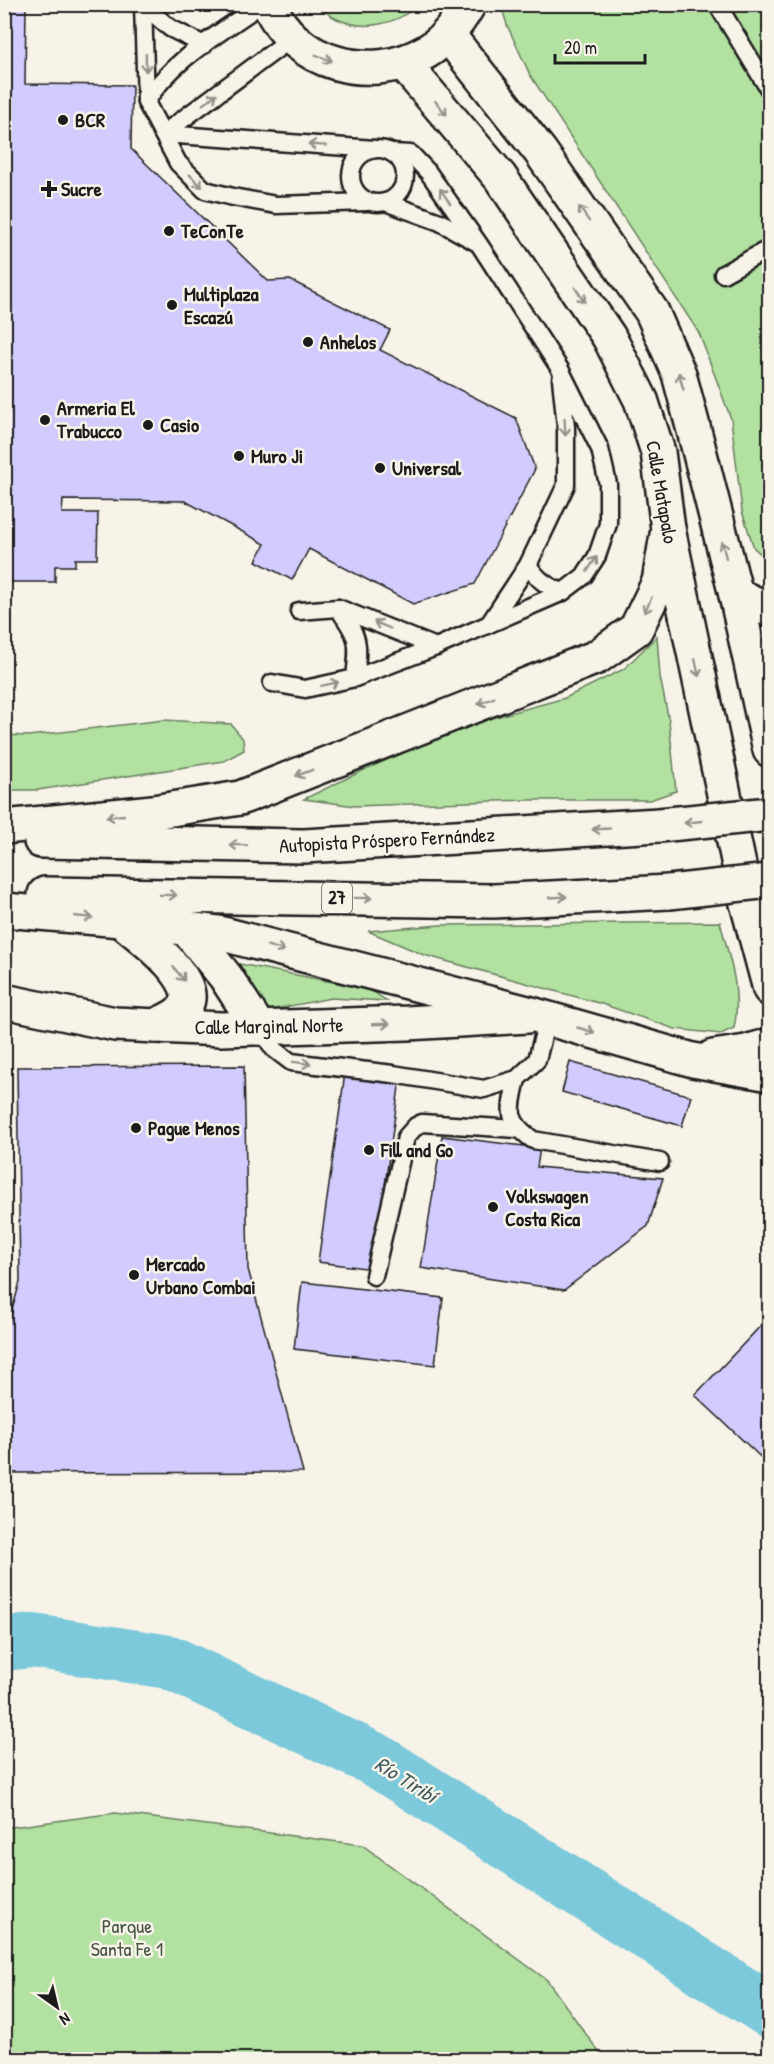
<svg xmlns="http://www.w3.org/2000/svg" width="774" height="2064" font-family="'Patrick Hand',sans-serif">
<style>
.green{fill:#b2e1a1;stroke:#677e5e;stroke-width:1.5}
.lines{fill:none;stroke-linecap:round;stroke-linejoin:round}
.river{stroke:#7cc9db;stroke-width:54}
.building{fill:#d1cbfe;stroke:#1c1c1c;stroke-width:1.5}
.lane-casing{stroke:#1c1c1c;stroke-width:21}
.street-casing{stroke:#1c1c1c;stroke-width:38}
.secondary-casing{stroke:#1c1c1c;stroke-width:38}
.highway-casing{stroke:#1c1c1c;stroke-width:38}
.lane{stroke:#f7f3e8;stroke-width:16}
.street{stroke:#f7f3e8;stroke-width:33}
.secondary{stroke:#f7f3e8;stroke-width:33}
.highway{stroke:#f7f3e8;stroke-width:33}
.highway-bridge-casing{stroke:#1c1c1c;stroke-width:38;stroke-linecap:butt}
.highway-bridge{stroke:#f7f3e8;stroke-width:33}
.oneway{stroke:#94928c}
.poi-dot{fill:#1c1c1c;stroke:#f7f3e8;stroke-width:2}
.labels{text-anchor:middle;stroke-width:5;stroke-linejoin:round;paint-order:stroke}
.shield{fill:#f7f3e8;stroke:#5e5c59;stroke-width:1.5}
.shield-label{font-size:18px;font-weight:bold;fill:#1c1c1c}
.poi-label{font-size:20px;font-weight:bold;fill:#1c1c1c;stroke:#f7f3e8;text-anchor:start}
.street-label{font-size:20px;fill:#1c1c1c;stroke:#f7f3e8}
.park-label{font-size:20px;fill:#495744;stroke:#f7f3e8}
.water-label{font-size:21px;font-style:italic;fill:#3e595f;stroke:#f7f3e8}
</style>
<rect width="100%" height="100%" fill="#f7f3e8"/>
<filter id="ink" filterUnits="userSpaceOnUse"><feTurbulence type="fractalNoise" baseFrequency=".0167" numOctaves="2"/><feDisplacementMap in="SourceGraphic" scale="12" xChannelSelector="R" yChannelSelector="G"/><feConvolveMatrix kernelMatrix="1 2 1 2 8 2 1 2 1" color-interpolation-filters="sRGB"/></filter>
<g filter="url(#ink)">
<g class="green">
<polygon points="501,5 769,5 769,561 754,548 742,511 731,419 699,333 530,75 507,25"/>
<path d="M317 6V5H419C396 24 366 32 337 19 330 16 324 10 317 6Z"/>
<polygon points="657,636 660,677 669,721 676,791 650,800 526,800 355,806 304,799 366,769 470,724 565,698 624,669"/>
<polygon points="164,720 231,724 243,739 244,750 224,761 38,790 5,790 5,735 28,736"/>
<path d="M720 922C729 956 742 992 734 1028L721 1034 675 1029 602 1004 424 955 368 931 440 925Z"/>
<polygon points="224,961 369,989 387,1001 331,998 260,1012"/>
<polygon points="115,1813 362,1845 547,1980 604,2059 5,2059 5,1828"/>
</g>
<g class="lines">
<polyline class="river" points="4,1644 33,1641 169,1662 376,1760 770,2011"/>
</g>
<g class="building">
<polygon points="4,4 26,4 25,84 132,85 131,149 268,281 290,280 390,330 380,350 516,418 535,469 475,584 413,604 309,549 292,580 256,561 265,544 185,501 63,500 62,513 98,513 97,559 75,559 75,566 55,566 55,582 4,582"/>
<polygon points="570,1062 691,1096 682,1126 562,1092"/>
<polygon points="244,1066 248,1269 303,1472 4,1473 4,1338 20,1282 17,1067"/>
<polygon points="345,1073 400,1080 373,1269 318,1262"/>
<polygon points="442,1136 540,1148 537,1167 663,1178 648,1226 564,1290 421,1268"/>
<polygon points="302,1282 443,1298 435,1365 294,1349"/>
<polygon points="770,1316 770,1466 695,1395"/>
</g>
<g class="lines">
<g class="lane-casing">
<g id="lane">
<polyline points="143,4 146,102 178,163 205,190 233,197 276,205 367,202"/>
<polyline points="717,4 770,91"/>
<polyline points="143,5 170,28 204,45"/>
<path d="M146 102C172 59 221 33 261 4"/>
<polyline points="163,134 375,149"/>
<polyline points="163,134 292,38"/>
<circle cx="378" cy="176" r="27"/>
<polyline points="385,202 440,222 476,242"/>
<polyline points="723,274 770,248"/>
<path d="M528 565C538 580 546 586 563 592"/>
<path d="M338 608C360 639 359 641 355 678"/>
<polyline points="299,611 338,608 436,647"/>
<polyline points="489,624 528,565 566,485 566,427 561,379"/>
<polyline points="272,683 305,689 355,678 436,647 563,592 584,576 597,556 608,524 608,484 600,449 560,369 479,244 428,172 411,154 392,153"/>
<polyline points="259,1028 274,1049 291,1062 393,1074 484,1089 517,1079 537,1060 547,1020"/>
<path d="M517 1079C510 1110 505 1120 533 1140L660 1162"/>
<polyline points="374,1276 406,1137 416,1126 422,1123 517,1129"/>
</g>
</g>
<g class="street-casing">
<polyline id="street" points="4,1001 115,1024 221,1029 407,1023 528,1016"/>
</g>
<g class="secondary-casing">
<g id="secondary">
<path d="M269 4C294 65 371 84 426 52 445 41 458 23 469 4"/>
<polyline points="448,35 540,151 652,312 679,374 696,438 736,595 770,750"/>
<polyline points="403,63 500,177 609,337 641,400 658,452 668,529 747,903 770,989"/>
</g>
</g>
<g class="highway-casing">
<g id="highway">
<polyline points="736,595 770,610"/>
<polyline points="4,827 153,812 240,798 597,657 636,629 659,582 668,529"/>
<polyline points="41,841 304,846 659,825"/>
<polyline points="45,894 494,901 669,892"/>
<polyline points="747,903 770,951"/>
<polyline points="4,910 121,920 219,933 535,1015 693,1060 770,1074"/>
<path d="M121 920C139 935 200 979 186 1005 180 1016 165 1021 155 1026"/>
<polyline points="185,927 225,976 259,1028"/>
<polyline points="713,1057 746,1052 770,1045"/>
</g>
</g>
<use href="#lane" class="lane"/>
<use href="#street" class="street"/>
<use href="#secondary" class="secondary"/>
<use href="#highway" class="highway"/>
<g class="highway-bridge-casing">
<g id="highway-bridge">
<polyline points="659,825 770,814"/>
<polyline points="669,892 770,881"/>
</g>
</g>
<use href="#highway-bridge" class="highway-bridge"/>
</g>
<defs><path id="oneway-shaft" d="M-6 0H5M1.5-3L5.5 0L1.5 3" fill="none" stroke-width="1.6" stroke-linecap="round" stroke-linejoin="round" transform="scale(1.5)"/></defs>
<g class="oneway">
<use href="#oneway-shaft" transform="translate(324 58) rotate(21)"/>
<use href="#oneway-shaft" transform="translate(146 63) rotate(89)"/>
<use href="#oneway-shaft" transform="translate(210 99) rotate(-37)"/>
<use href="#oneway-shaft" transform="translate(441 108) rotate(50)"/>
<use href="#oneway-shaft" transform="translate(317 145) rotate(-176)"/>
<use href="#oneway-shaft" transform="translate(196 181) rotate(45)"/>
<use href="#oneway-shaft" transform="translate(445 196) rotate(-125)"/>
<use href="#oneway-shaft" transform="translate(584 214) rotate(-125)"/>
<use href="#oneway-shaft" transform="translate(580 295) rotate(56)"/>
<use href="#oneway-shaft" transform="translate(681 381) rotate(-106)"/>
<use href="#oneway-shaft" transform="translate(565 427) rotate(87)"/>
<use href="#oneway-shaft" transform="translate(724 550) rotate(-104)"/>
<use href="#oneway-shaft" transform="translate(592 564) rotate(-57)"/>
<use href="#oneway-shaft" transform="translate(648 605) rotate(115)"/>
<use href="#oneway-shaft" transform="translate(382 625) rotate(-157)"/>
<use href="#oneway-shaft" transform="translate(697 668) rotate(78)"/>
<use href="#oneway-shaft" transform="translate(330 684) rotate(-12)"/>
<use href="#oneway-shaft" transform="translate(486 701) rotate(158)"/>
<use href="#oneway-shaft" transform="translate(304 773) rotate(159)"/>
<use href="#oneway-shaft" transform="translate(115 816) rotate(174)"/>
<use href="#oneway-shaft" transform="translate(693 822) rotate(174)"/>
<use href="#oneway-shaft" transform="translate(601 829) rotate(177)"/>
<use href="#oneway-shaft" transform="translate(238 845) rotate(-179)"/>
<use href="#oneway-shaft" transform="translate(168 895) rotate(1)"/>
<use href="#oneway-shaft" transform="translate(558 897) rotate(-3)"/>
<use href="#oneway-shaft" transform="translate(363 898) rotate(1)"/>
<use href="#oneway-shaft" transform="translate(84 917) rotate(5)"/>
<use href="#oneway-shaft" transform="translate(276 948) rotate(15)"/>
<use href="#oneway-shaft" transform="translate(179 974) rotate(51)"/>
<use href="#oneway-shaft" transform="translate(381 1024) rotate(-2)"/>
<use href="#oneway-shaft" transform="translate(586 1030) rotate(16)"/>
<use href="#oneway-shaft" transform="translate(302 1063) rotate(7)"/>
</g>
</g>
<g class="poi-dot">
<circle cx="63" cy="120" r="6"/>
<path d="M46 180h6v6h6v6h-6v6h-6v-6h-6v-6h6z"/>
<circle cx="169" cy="231" r="6"/>
<circle cx="172" cy="305" r="6"/>
<circle cx="308" cy="342" r="6"/>
<circle cx="45" cy="420" r="6"/>
<circle cx="148" cy="425" r="6"/>
<circle cx="239" cy="456" r="6"/>
<circle cx="380" cy="468" r="6"/>
<circle cx="136" cy="1128" r="6"/>
<circle cx="369" cy="1150" r="6"/>
<circle cx="493" cy="1207" r="6"/>
<circle cx="134" cy="1275" r="6"/>
</g>
<g class="labels">
<rect class="shield" x="322" y="883" width="30" height="30" rx="4.5"/>
<g class="shield-label">
<text x="337" y="904">27</text>
</g>
<g class="poi-label">
<text x="75" y="127">BCR</text>
<text x="61" y="196">Sucre</text>
<text x="181" y="238">TeConTe</text>
<text x="184" y="301">Multiplaza<tspan x="184" dy="23">Escazú</tspan></text>
<text x="320" y="349">Anhelos</text>
<text x="57" y="415">Armeria El<tspan x="57" dy="23">Trabucco</tspan></text>
<text x="160" y="432">Casio</text>
<text x="251" y="463">Muro Ji</text>
<text x="392" y="475">Universal</text>
<text x="148" y="1135">Pague Menos</text>
<text x="381" y="1157">Fill and Go</text>
<text x="505" y="1203">Volkswagen<tspan x="505" dy="23">Costa Rica</tspan></text>
<text x="146" y="1271">Mercado<tspan x="146" dy="23">Urbano Combai</tspan></text>
</g>
<g class="street-label">
<text transform="translate(662 492) rotate(80)" y="7">Calle Matapalo</text>
<text transform="translate(387 840) rotate(-3)" y="7">Autopista Próspero Fernández</text>
<text transform="translate(269 1026) rotate(-1)" y="7">Calle Marginal Norte</text>
</g>
<g class="park-label">
<text x="127" y="1933">Parque<tspan x="127" dy="23">Santa Fe 1</tspan></text>
</g>
<g class="water-label">
<text transform="translate(406 1780) rotate(32)" y="7">Río Tiribí</text>
</g>
</g>
<rect width="774" height="2064" fill="none" stroke="#f7f3e8" stroke-width="24"/>
<rect x="12" y="12" width="750" height="2040" fill="none" stroke="#1c1c1c" stroke-width="2" filter="url(#ink)"/>
<g transform="translate(57 2007) rotate(146)" stroke="#f7f3e8" stroke-width="4.5" paint-order="stroke">
<path d="M0-4.5L10 22L0 15L-10 22Z" fill="#1c1c1c"/>
<text y="-9" font-size="16" font-weight="bold" text-anchor="middle" fill="#1c1c1c">N</text>
</g>
<path d="M555 54v9h90v-9" fill="none" stroke="#1c1c1c" stroke-width="3"/>
<text x="564" y="54" font-size="18" fill="#1c1c1c" stroke="#f7f3e8" stroke-width="4.5" paint-order="stroke">20 m</text>
</svg>
